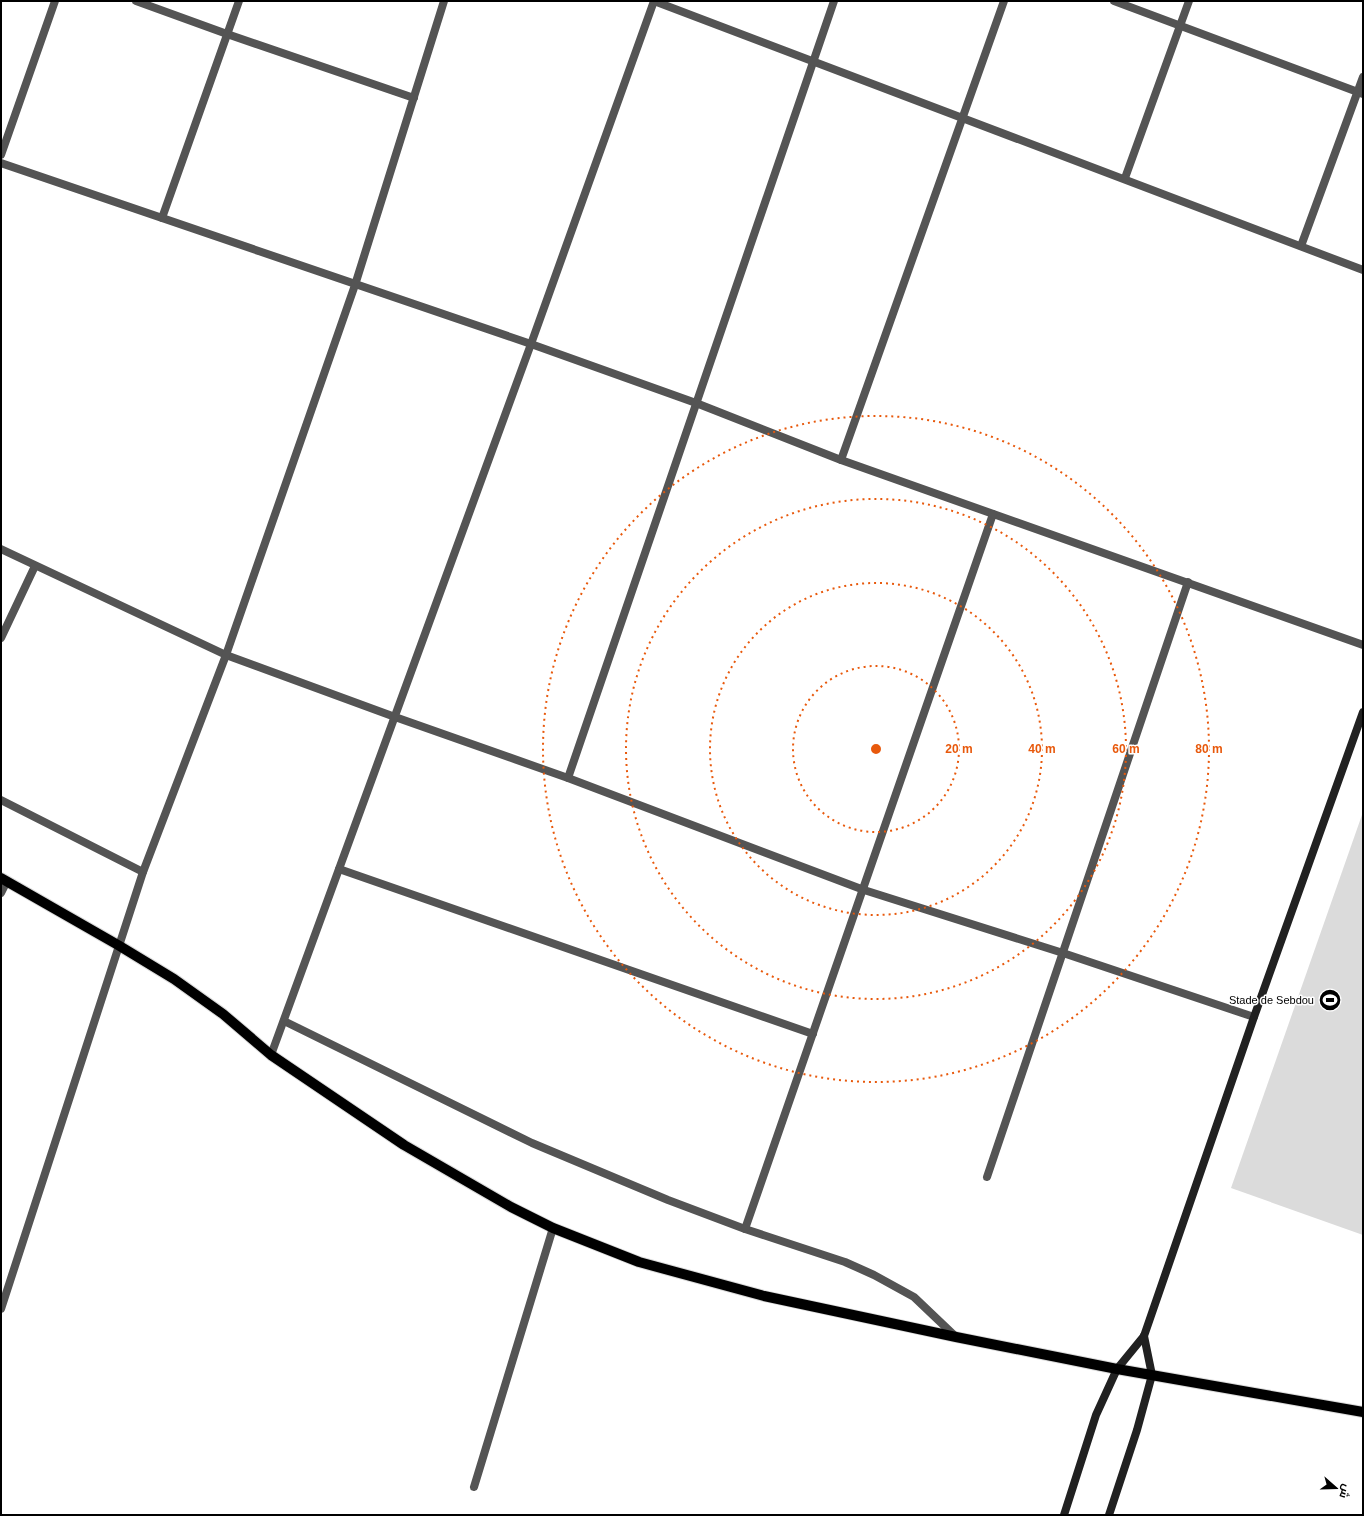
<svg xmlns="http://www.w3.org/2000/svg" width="1364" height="1516" font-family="Arial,Cairo,sans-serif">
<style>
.pitch{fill:#dbdbdb}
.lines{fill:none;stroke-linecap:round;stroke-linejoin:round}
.primary-casing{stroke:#dbdbdb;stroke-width:12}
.service{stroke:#545454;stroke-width:8}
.minor{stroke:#545454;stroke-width:8}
.secondary{stroke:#212121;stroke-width:8}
.primary{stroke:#000;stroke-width:10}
.ring{fill:none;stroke:#e8590c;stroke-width:2;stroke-dasharray:2 4}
.labels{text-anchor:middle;stroke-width:3;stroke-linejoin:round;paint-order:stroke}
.poi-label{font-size:11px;fill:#000;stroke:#fff;text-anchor:end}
.centre{fill:#e8590c;stroke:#fff;stroke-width:2}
.ring-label{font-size:12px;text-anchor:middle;font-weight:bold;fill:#e8590c;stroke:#fff;stroke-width:3;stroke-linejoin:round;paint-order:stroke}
</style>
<rect width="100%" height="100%" fill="#fff"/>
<polygon class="pitch" points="1363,812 1363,1235 1231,1188"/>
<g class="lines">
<g class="primary-casing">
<polyline id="primary" points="1,878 118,945 174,979 223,1014 271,1055 404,1145 511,1207 553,1228 639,1262 764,1296 956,1337 1117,1369 1363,1412"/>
</g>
<polyline class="service" points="568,778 834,1"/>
<g class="minor">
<polyline points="136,1 227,34 414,98"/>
<path d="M654 1C890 91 1127 179 1363 270"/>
<polyline points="1114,1 1363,94"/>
<polyline points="1,155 55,1"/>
<polyline points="1,163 531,344 696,403 841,460 1363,645"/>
<polyline points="1125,178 1189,1"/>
<polyline points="162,218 239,1"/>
<polyline points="1301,246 1363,77"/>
<polyline points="841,460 1004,1"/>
<polyline points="1,549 226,655 395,717 568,778 864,890 1063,953 1254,1017"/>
<polyline points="1,638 35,566"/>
<polyline points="1,800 143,872"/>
<polyline points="339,869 813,1034"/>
<polyline points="1,893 7,881"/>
<polyline points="284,1021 532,1143 668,1200 745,1229 845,1262 874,1275 914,1297 956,1337"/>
<polyline points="271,1055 531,344 654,1"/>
<polyline points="987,1177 1188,582"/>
<polyline points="745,1229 993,514"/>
<polyline points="1,1309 143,872 226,655 355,285 444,1"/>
<polyline points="474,1487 553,1228"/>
</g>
<g class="secondary">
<polyline points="1064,1515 1096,1415 1117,1369 1144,1336 1254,1017 1363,712"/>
<polyline points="1109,1515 1137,1430 1152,1375 1144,1336"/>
</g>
<use href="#primary" class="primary"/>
</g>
<g class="ring">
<circle cx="876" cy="749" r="83"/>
<circle cx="876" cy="749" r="166"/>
<circle cx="876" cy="749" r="250"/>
<circle cx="876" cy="749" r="333"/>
</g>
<defs>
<g id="stadium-disc" transform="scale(1.15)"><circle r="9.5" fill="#000" stroke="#fff"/><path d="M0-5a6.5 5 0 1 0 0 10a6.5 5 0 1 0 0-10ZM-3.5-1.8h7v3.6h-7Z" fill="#fff"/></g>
</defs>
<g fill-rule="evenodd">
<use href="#stadium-disc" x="1330" y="1000"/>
</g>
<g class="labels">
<g class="poi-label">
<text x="1314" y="1004">Stade de Sebdou</text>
</g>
</g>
<circle cx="876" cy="749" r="6" class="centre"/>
<g class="ring-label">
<text x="959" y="753">20 m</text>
<text x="1042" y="753">40 m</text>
<text x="1126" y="753">60 m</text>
<text x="1209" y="753">80 m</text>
</g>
<rect width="1364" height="1516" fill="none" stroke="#000000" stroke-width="4"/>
<g transform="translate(1336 1488) rotate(110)" stroke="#ffffff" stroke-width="3" paint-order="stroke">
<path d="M0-3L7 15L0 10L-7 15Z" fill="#000000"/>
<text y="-6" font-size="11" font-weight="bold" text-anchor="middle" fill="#000000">ش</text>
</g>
</svg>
